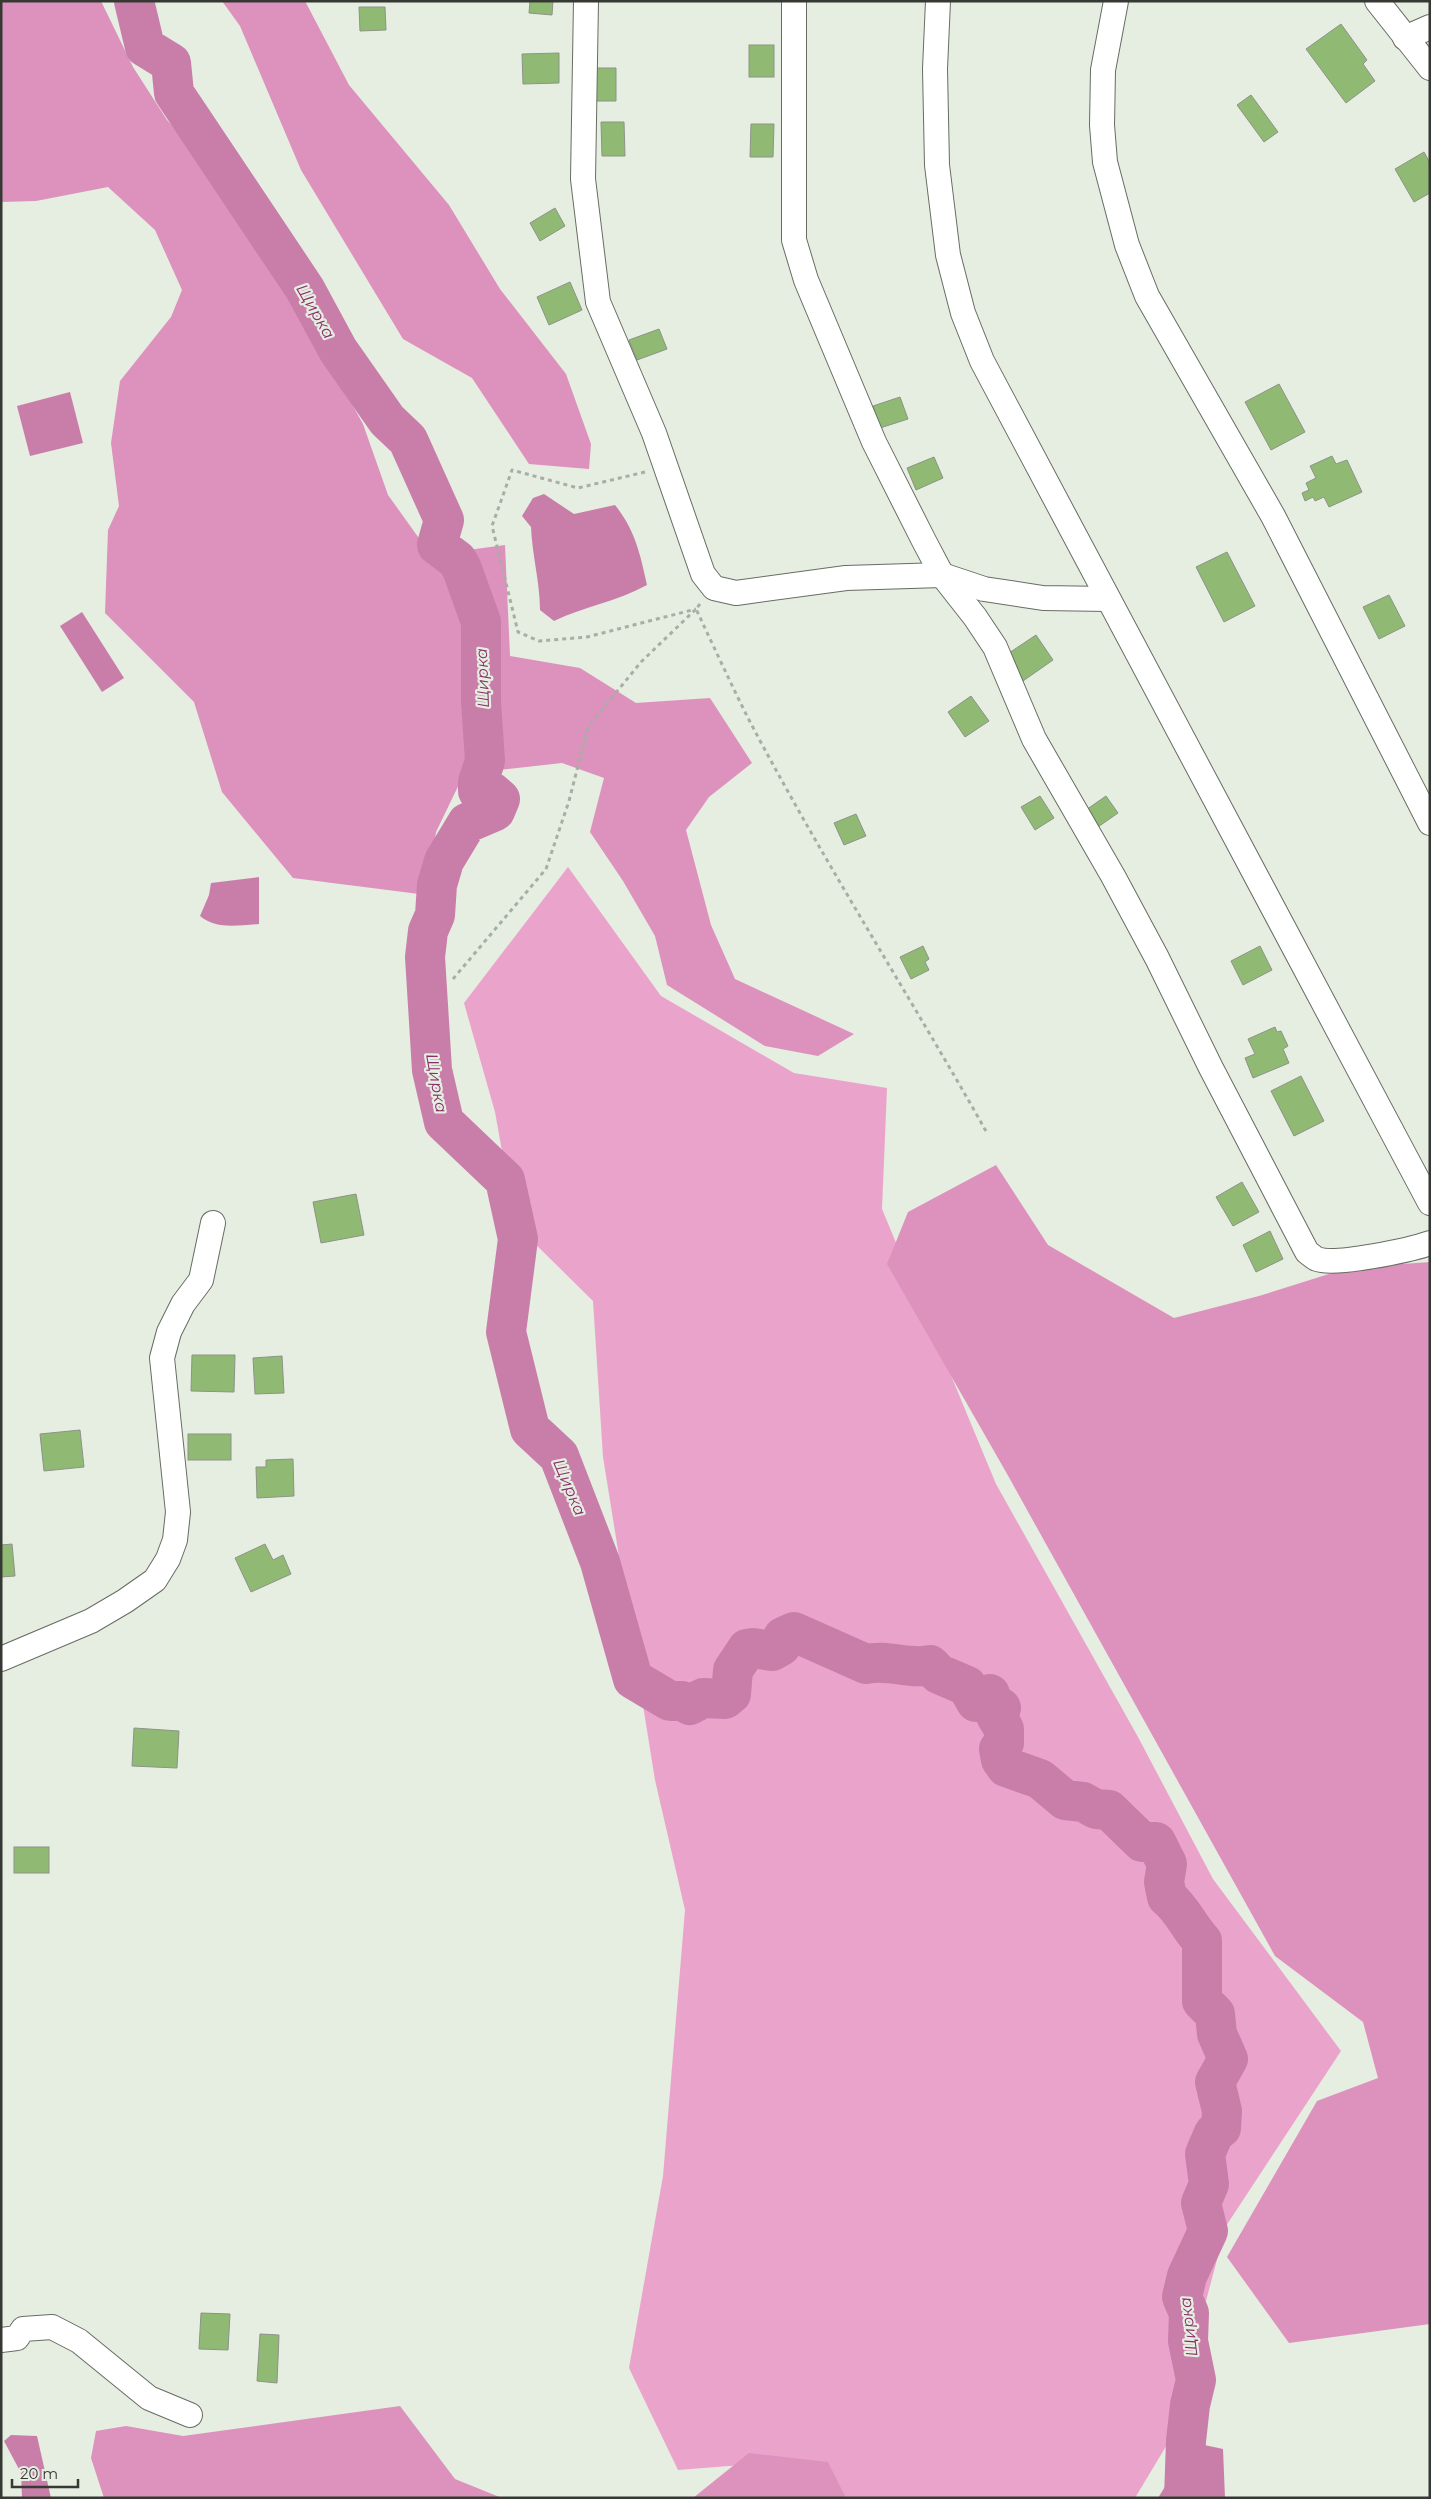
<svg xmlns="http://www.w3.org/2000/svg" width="1431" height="2499" font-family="Montserrat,sans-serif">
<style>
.green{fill:#eaa4cc}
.forest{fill:#dd91bd}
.water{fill:#c97eaa}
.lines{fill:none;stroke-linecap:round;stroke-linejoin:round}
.river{stroke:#c97eaa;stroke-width:40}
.building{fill:#90ba73;stroke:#8c9388}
.minor-casing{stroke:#676d63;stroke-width:26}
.path{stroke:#a9aea5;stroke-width:3;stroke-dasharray:4 4;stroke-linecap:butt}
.minor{stroke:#fff;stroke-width:24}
.labels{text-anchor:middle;stroke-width:4.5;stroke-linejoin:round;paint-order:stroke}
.water-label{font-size:16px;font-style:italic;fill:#872f68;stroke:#e6ede1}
</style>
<rect width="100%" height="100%" fill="#e6ede1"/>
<polygon class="green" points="568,867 661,996 794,1073 887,1088 882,1209 996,1484 1138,1737 1213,1879 1341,2051 1226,2226 1168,2443 1135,2498 841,2498 806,2460 678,2470 629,2368 663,2176 685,1910 655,1780 603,1457 593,1301 515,1224 495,1112 464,1003"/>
<g class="forest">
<polygon points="1,1 101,1 133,67 167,120 195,151 293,298 363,424 388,495 431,555 505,545 510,656 580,668 636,703 710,698 752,763 709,797 686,830 711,925 735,979 854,1034 818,1056 765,1046 667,985 655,936 623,881 590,832 604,778 562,763 464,774 436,832 427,895 293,878 222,792 194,702 105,613 108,530 119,506 111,443 120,381 171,317 182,290 155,230 108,187 36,201 1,202"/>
<polygon points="222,1 305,1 349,85 449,205 500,289 566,374 591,444 589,469 529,464 472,378 403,339 301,170 240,26"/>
<polygon points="996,1165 1048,1245 1174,1318 1259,1296 1348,1268 1430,1262 1430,2324 1289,2343 1227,2257 1317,2101 1378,2078 1363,2022 1275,1956 1006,1472 887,1264 908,1212"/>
<polygon points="400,2406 455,2479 502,2498 104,2498 91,2458 96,2431 126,2426 183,2436"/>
<polygon points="749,2453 828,2462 846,2498 693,2498"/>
</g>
<g class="water">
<polygon points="70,392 83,443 30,456 17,406"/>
<path d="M544 494 574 514 615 505C635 530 640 553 647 585 616 602 585 606 554 621L540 610C540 582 532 555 531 527L522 516 533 498Z"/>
<polygon points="82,612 124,678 102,692 60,626"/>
<path d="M259 877V924C238 925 217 930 200 916L209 895 211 883Z"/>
<polygon points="11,2435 37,2436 51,2498 22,2498 21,2473 4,2441"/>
<polygon points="1186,2441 1223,2449 1225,2498 1158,2498 1171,2477"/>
</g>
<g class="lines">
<path class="river" d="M134 1 145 47 171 63 174 93 305 289 338 350 387 420 408 440 444 520 437 545 457 560 462 569 481 622V702L485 761 478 782V791L492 792 500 799 495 811 467 823 444 861 437 885 435 915 428 931 425 957 432 1070 444 1122 505 1180 518 1239 506 1332 530 1429 559 1456 600 1562 633 1679 670 1701H682L690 1705 703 1698 725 1699 731 1694 733 1670 747 1649 753 1648 772 1651 781 1646 783 1637 794 1632 866 1664C888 1659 910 1670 930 1665L939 1674 967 1686 976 1702 979 1698 990 1694 991 1702 1001 1708 996 1716 1004 1729V1743L999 1749 1001 1760 1006 1767 1040 1779 1065 1800 1083 1802 1096 1809 1109 1810 1142 1842H1156L1167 1864 1164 1882 1167 1897C1183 1910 1188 1926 1202 1941V2001L1215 2014 1217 2034 1228 2059 1215 2082 1222 2111 1221 2128 1214 2133 1205 2154 1209 2184 1201 2203 1208 2231 1187 2276 1182 2297 1189 2313 1188 2341 1196 2380 1190 2405 1186 2441 1184 2498"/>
</g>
<g class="building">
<polygon points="530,1 553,1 552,15 529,13"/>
<polygon points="359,7 385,7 386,30 360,31"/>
<polygon points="1341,24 1367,60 1363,64 1375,81 1346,103 1306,49"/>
<rect x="749" y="45" width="25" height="32"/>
<polygon points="559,53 559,83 523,84 522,54"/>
<polygon points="595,68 616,68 616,101 596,101"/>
<polygon points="1251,95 1278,132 1264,142 1237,105"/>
<polygon points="601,122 624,122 625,156 602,156"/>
<polygon points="751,124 774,124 773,157 750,157"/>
<polygon points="1424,152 1430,163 1430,193 1414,202 1395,169"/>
<polygon points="555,208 565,226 540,241 530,223"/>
<polygon points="570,282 582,310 549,325 537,297"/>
<polygon points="659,329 667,349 637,360 629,340"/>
<polygon points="1279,384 1305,432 1271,450 1245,402"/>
<polygon points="900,397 908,419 880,428 873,406"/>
<polygon points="1332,456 1336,464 1347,460 1362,492 1329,507 1324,497 1315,501 1313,497 1305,501 1302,493 1309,490 1306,483 1316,478 1310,466"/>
<polygon points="934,457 943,478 916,490 907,468"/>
<polygon points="1227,552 1255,606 1224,622 1196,567"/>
<polygon points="1389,595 1405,626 1379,639 1363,607"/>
<polygon points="1036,635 1053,660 1023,681 1006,655"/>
<polygon points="971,696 989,721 965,737 948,712"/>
<polygon points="1040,796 1054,818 1035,830 1021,807"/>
<polygon points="1106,796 1118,813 1095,829 1083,812"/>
<polygon points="856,814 866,836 844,845 834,823"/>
<polygon points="923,946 929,959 925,962 929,970 911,979 900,957"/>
<polygon points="1260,946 1272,970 1243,985 1231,961"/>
<polygon points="1275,1027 1277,1032 1281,1031 1288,1046 1283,1049 1289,1063 1253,1078 1245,1058 1255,1054 1248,1039"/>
<polygon points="1301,1076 1324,1121 1294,1136 1271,1091"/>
<polygon points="1242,1182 1259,1212 1233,1226 1216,1197"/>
<polygon points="356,1194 364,1235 321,1243 313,1202"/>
<polygon points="1270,1231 1283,1259 1256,1272 1243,1245"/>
<polygon points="192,1355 235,1355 234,1392 191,1391"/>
<polygon points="282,1356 284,1393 255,1394 253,1358"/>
<polygon points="80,1430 84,1467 44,1471 40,1434"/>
<rect x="188" y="1434" width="43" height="26"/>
<polygon points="293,1459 294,1496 257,1498 256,1467 266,1467 266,1460"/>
<polygon points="12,1544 15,1576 1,1577 1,1545"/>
<polygon points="265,1544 273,1560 283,1555 291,1574 251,1592 235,1558"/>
<polygon points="134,1728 179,1731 177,1768 132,1766"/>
<rect x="14" y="1847" width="35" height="26"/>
<polygon points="201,2313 230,2314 228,2350 199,2349"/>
<polygon points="260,2334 279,2335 277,2383 257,2381"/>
</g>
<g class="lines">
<g class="minor-casing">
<g id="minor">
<polyline points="586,1 583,179 598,302 654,433 703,574 714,588 736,593 846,578 942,575 984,589 1043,598 1108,599"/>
<path d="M794 1V240L806 280 874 442 924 541 942 575 975 617 995 647 1034 739 1113 876 1157 958 1211 1068 1307 1252C1310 1254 1314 1258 1317 1259 1335 1266 1410 1250 1430 1243"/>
<polyline points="938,1 935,69 937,165 948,255 963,313 982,361 1430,1203"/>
<polyline points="1116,1 1103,70 1102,125 1105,162 1127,245 1147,296 1273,516 1430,823"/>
<polyline points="1377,1 1430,68"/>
<polyline points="1405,38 1430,27"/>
<polyline points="1,1659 91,1621 125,1601 155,1580 168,1559 175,1540 178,1512 162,1358 169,1332 183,1304 201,1280 213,1223"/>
<polyline points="1,2340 17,2338 23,2329 52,2327 79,2341 149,2398 190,2415"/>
</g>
</g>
<g class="path">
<polyline points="645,472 578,488 512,470 492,526 518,632 539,641 587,637 696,609"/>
<path d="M700 604 696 609C713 645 730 682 748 718 822 859 908 993 986 1131"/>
<polyline points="453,979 546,869 569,801 588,727 641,662 695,610"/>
</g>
<use href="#minor" class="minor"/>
</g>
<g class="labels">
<g class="water-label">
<text transform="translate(316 311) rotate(60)" y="6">Щирка</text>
<text transform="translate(482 678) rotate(-92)" y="6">Щирка</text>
<text transform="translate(437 1083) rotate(80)" y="6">Щирка</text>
<text transform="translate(570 1487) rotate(67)" y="6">Щирка</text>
<text transform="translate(1188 2327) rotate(-97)" y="6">Щирка</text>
</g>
</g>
<rect width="1431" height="2499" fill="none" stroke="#353833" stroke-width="5"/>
<path d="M12 2479v8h66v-8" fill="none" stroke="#353833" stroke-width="2.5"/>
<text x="20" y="2479" font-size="15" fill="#353833" stroke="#e6ede1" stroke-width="4" paint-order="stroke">20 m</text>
</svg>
